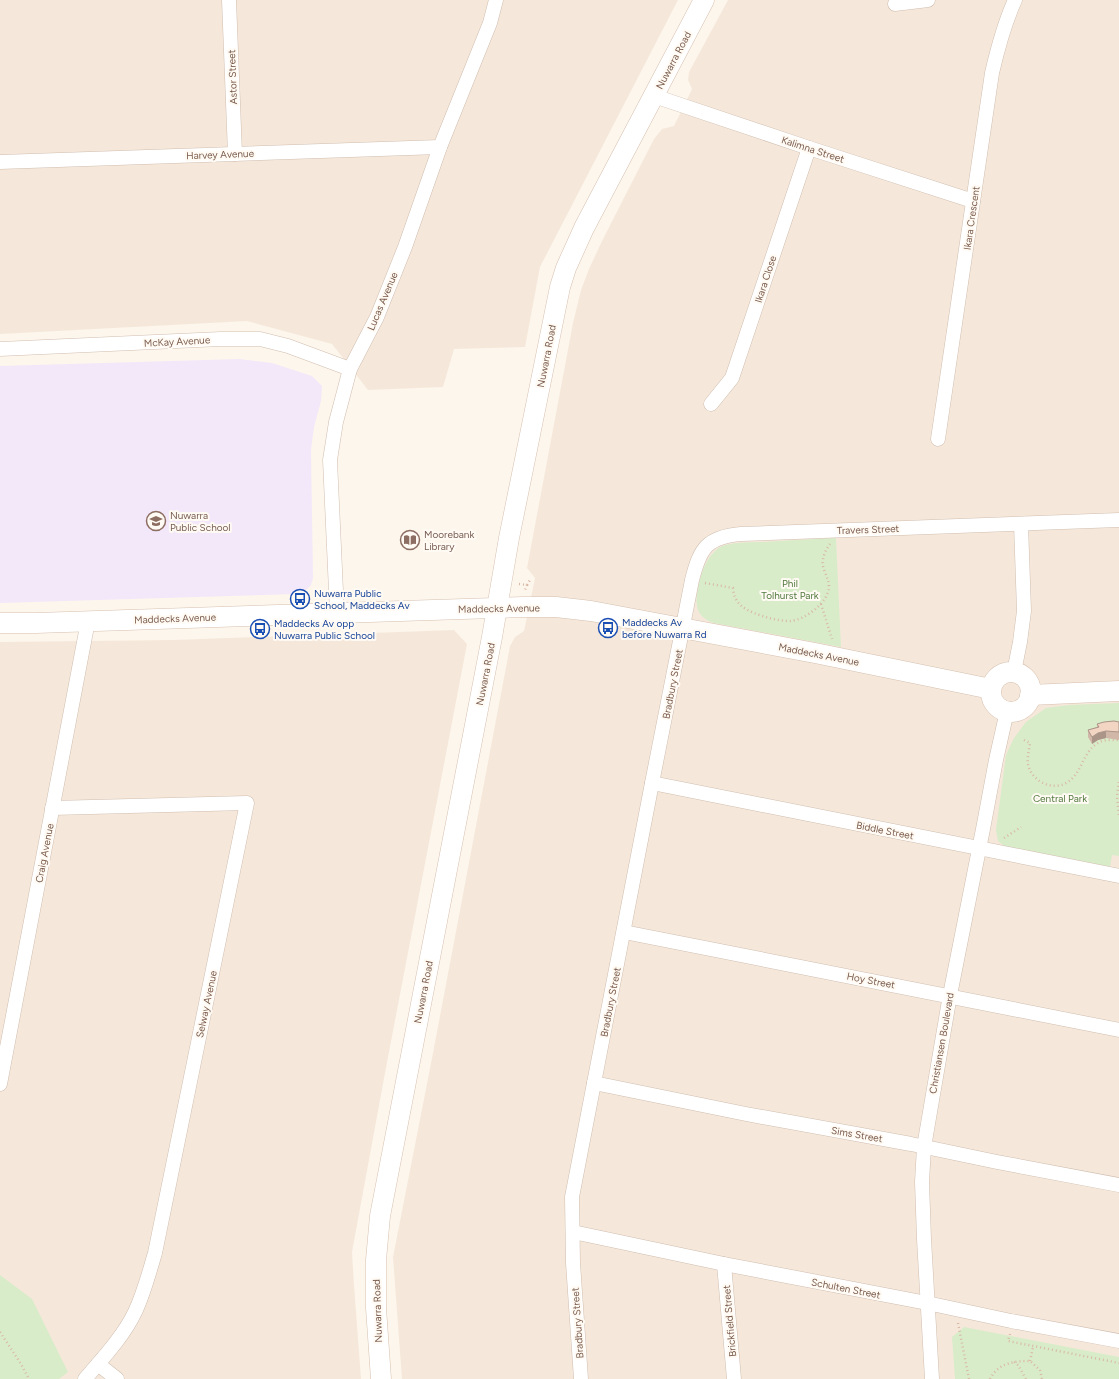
<svg xmlns="http://www.w3.org/2000/svg" width="1119" height="1379" font-family="Figtree,sans-serif">
<style>
.residential{fill:#f5e8da}
.education{fill:#f3e8fa}
.green{fill:#d8ecc9}
.lines{fill:none;stroke-linecap:round;stroke-linejoin:round}
.street-casing{stroke:#d1beb0;stroke-width:15}
.secondary-casing{stroke:#d6c0b0;stroke-width:21}
.path{stroke:#d9b8a5;stroke-width:2.5;stroke-dasharray:1 3;stroke-linecap:butt}
.street{stroke:#fff;stroke-width:14}
.secondary{stroke:#fff;stroke-width:20}
.wall{fill:#d1b7a8}
.shaded-wall{fill:#aa9588}
.building{fill:#f3d5c3;stroke:#aa9588}
.labels{text-anchor:middle;stroke-width:4;stroke-linejoin:round;paint-order:stroke}
.street-label{font-size:10px;fill:#7a5c4d;stroke:#fffaf3}
.education-label{font-size:10px;fill:#785e54;stroke:#fffaf3;text-anchor:start}
.park-label{font-size:10px;fill:#537a41;stroke:#fffaf3}
.transit-label{font-size:10px;fill:#164399;stroke:#fffaf3;text-anchor:start}
</style>
<rect width="100%" height="100%" fill="#fdf6ec"/>
<g class="residential">
<polygon points="0,0 678,0 540,267 525,347 454,349 443,387 368,390 332,344 247,321 0,334"/>
<polygon points="728,0 1119,0 1119,1379 402,1379 393,1257 433,1053 510,646 515,637 524,631 535,578 527,568 573,323 581,290 589,269 602,241 654,139 662,129 674,126 692,89 688,80 689,72"/>
<polygon points="454,630 467,644 385,1073 352,1252 354,1285 361,1379 0,1379 0,642 174,640"/>
</g>
<polygon class="education" points="239,359 272,363 312,376 322,386 321,401 314,427 311,450 313,578 311,585 305,591 296,594 0,603 0,366"/>
<g class="green">
<path d="M836 538 841 647 714 623C700 618 695 610 697 595 699 578 705 557 720 547 729 542 755 542 765 542 789 540 812 539 836 538Z"/>
<polygon points="1119,703 1119,856 1112,855 1110,867 1007,848 998,841 996,830 1006,755 1014,738 1026,722 1046,708 1069,705"/>
<polygon points="0,1275 32,1299 68,1372 59,1379 0,1379"/>
<polygon points="964,1327 1119,1357 1119,1379 955,1379 952,1337"/>
</g>
<g class="lines">
<g class="street-casing">
<g id="street">
<polyline points="229,0 235,154"/>
<polyline points="895,4 928,0"/>
<polyline points="654,96 809,148 973,201"/>
<polyline points="0,162 440,147"/>
<polyline points="0,349 221,339 260,339 288,346 350,369"/>
<polyline points="711,404 732,378 809,148"/>
<path d="M938 439 992 73C998 47 1004 24 1015 0"/>
<polyline points="337,613 330,460 336,422 350,369 377,317 405,247 440,147 490,23 496,0"/>
<polyline points="1014,672 1020,642 1024,611 1021,524"/>
<polyline points="652,783 1119,876"/>
<path d="M52 808 247 803 155 1253C149 1273 144 1293 135 1312 123 1337 103 1358 85 1379"/>
<polyline points="624,932 1119,1030"/>
<polyline points="594,1083 746,1114 911,1144 997,1162 1119,1185"/>
<polyline points="0,1084 88,621"/>
<polyline points="573,1232 724,1264 927,1303 1011,1321 1119,1341"/>
<polyline points="724,1264 734,1379"/>
<polyline points="98,1364 117,1379"/>
<path d="M581 1379 573 1263 572 1197 652 783 692 580C700 548 707 537 741 534L1119 520"/>
<polyline points="932,1379 924,1239 922,1182 924,1147 950,995 983,829 996,760 1007,711"/>
</g>
</g>
<g class="secondary-casing">
<g id="secondary">
<polyline points="0,623 36,623 523,607 556,607 591,611 815,653 991,689"/>
<circle cx="1011" cy="692" r="20"/>
<polyline points="1030,695 1119,691"/>
<polyline points="381,1379 376,1308 376,1260 380,1216 492,637 509,538 560,287 566,268 584,228 704,0"/>
</g>
</g>
<g class="path">
<path d="M705 583 733 588C734 602 742 608 754 613 764 617 778 621 790 621 805 620 828 603 829 587 829 581 827 578 825 572 820 562 824 552 830 544"/>
<polyline points="519,584 527,585 525,590"/>
<polyline points="527,585 530,580"/>
<polyline points="821,604 832,639"/>
<path d="M1024 740 1030 743C1029 750 1027 758 1028 764 1031 781 1052 791 1066 783 1082 775 1082 752 1098 743 1104 739 1112 740 1119 740"/>
<polyline points="1119,782 1117,796 1119,816"/>
<polyline points="1004,838 1021,827"/>
<polyline points="958,1323 969,1379"/>
<polyline points="0,1332 21,1364 29,1379"/>
<polyline points="1010,1334 1008,1341 1119,1363"/>
<polyline points="1030,1361 1033,1347"/>
<polyline points="1014,1362 1018,1365 1026,1379"/>
<path d="M990 1379C998 1363 1014 1361 1030 1361L1040 1370 1042 1379"/>
</g>
<use href="#street" class="street"/>
<use href="#secondary" class="secondary"/>
</g>
<polygon class="wall" points="1119,722 1119,740 1106,738 1098,740 1092,744 1088,737 1088,730 1097,727 1097,724"/>
<polygon class="shaded-wall" points="1106,731 1106,738 1098,740 1092,744 1092,737 1098,733"/>
<polygon class="building" points="1114,721 1119,722 1119,732 1106,731 1098,733 1092,737 1088,730 1099,727 1097,724 1104,722"/>
<defs>
<g id="school-ring" transform="scale(1)"><circle r="9.5" fill="#fffaf3" stroke="#8d6e63" stroke-width="1.5"/><path d="M0-5L7-2L0 1L-7-2ZM-4 1L0 2.5L4 1V4Q0 6-4 4Z" fill="#8d6e63"/></g>
<g id="library-ring" transform="scale(1)"><circle r="9.5" fill="#fffaf3" stroke="#8d6e63" stroke-width="1.5"/><path d="M-6-4Q-3-5.5-.7-3.5V5Q-3 3-6 4ZM6-4Q3-5.5 .7-3.5V5Q3 3 6 4Z" fill="#8d6e63"/></g>
<g id="bus-ring" transform="scale(1)"><circle r="9.5" fill="#fffaf3" stroke="#1a4fb4" stroke-width="1.5"/><path d="M-5-6H5V4H4V6H2V4H-2V6H-4V4H-5ZM-3.5-4V0h7V-4ZM-3.5 1.2v1.5H-2V1.2ZM2 1.2v1.5H3.5V1.2Z" fill="#1a4fb4"/></g>
</defs>
<g fill-rule="evenodd">
<use href="#school-ring" x="156" y="521"/>
<use href="#library-ring" x="410" y="540"/>
<use href="#bus-ring" x="300" y="599"/>
<use href="#bus-ring" x="608" y="628"/>
<use href="#bus-ring" x="260" y="629"/>
</g>
<g class="labels">
<g class="street-label">
<text transform="translate(673 60) rotate(-62)" y="4">Nuwarra Road</text>
<text transform="translate(232 77) rotate(-92)" y="4">Astor Street</text>
<text transform="translate(813 149) rotate(18)" y="4">Kalimna Street</text>
<text transform="translate(220 154) rotate(-2)" y="4">Harvey Avenue</text>
<text transform="translate(971 218) rotate(-82)" y="4">Ikara Crescent</text>
<text transform="translate(765 279) rotate(-72)" y="4">Ikara Close</text>
<text transform="translate(382 301) rotate(-67)" y="4">Lucas Avenue</text>
<text transform="translate(177 341) rotate(-3)" y="4">McKay Avenue</text>
<text transform="translate(546 356) rotate(-79)" y="4">Nuwarra Road</text>
<text transform="translate(868 529) rotate(-2)" y="4">Travers Street</text>
<text transform="translate(499 608) rotate(-1)" y="4">Maddecks Avenue</text>
<text transform="translate(175 618) rotate(-2)" y="4">Maddecks Avenue</text>
<text transform="translate(819 654) rotate(11)" y="4">Maddecks Avenue</text>
<text transform="translate(485 674) rotate(-79)" y="4">Nuwarra Road</text>
<text transform="translate(672 684) rotate(-79)" y="4">Bradbury Street</text>
<text transform="translate(885 830) rotate(11)" y="4">Biddle Street</text>
<text transform="translate(44 853) rotate(-79)" y="4">Craig Avenue</text>
<text transform="translate(871 980) rotate(11)" y="4">Hoy Street</text>
<text transform="translate(423 992) rotate(-79)" y="4">Nuwarra Road</text>
<text transform="translate(610 1002) rotate(-79)" y="4">Bradbury Street</text>
<text transform="translate(206 1004) rotate(-78)" y="4">Selway Avenue</text>
<text transform="translate(941 1043) rotate(-80)" y="4">Christiansen Boulevard</text>
<text transform="translate(857 1134) rotate(10)" y="4">Sims Street</text>
<text transform="translate(846 1288) rotate(11)" y="4">Schulten Street</text>
<text transform="translate(377 1311) rotate(-92)" y="4">Nuwarra Road</text>
<text transform="translate(729 1321) rotate(-95)" y="4">Brickfield Street</text>
<text transform="translate(577 1323) rotate(-94)" y="4">Bradbury Street</text>
</g>
<g class="education-label">
<text x="170" y="519">Nuwarra<tspan x="170" dy="12">Public School</tspan></text>
<text x="424" y="538">Moorebank<tspan x="424" dy="12">Library</tspan></text>
</g>
<g class="park-label">
<text x="790" y="587">Phil<tspan x="790" dy="12">Tolhurst Park</tspan></text>
<text x="1060" y="802">Central Park</text>
</g>
<g class="transit-label">
<text x="314" y="597">Nuwarra Public<tspan x="314" dy="12">School, Maddecks Av</tspan></text>
<text x="622" y="626">Maddecks Av<tspan x="622" dy="12">before Nuwarra Rd</tspan></text>
<text x="274" y="627">Maddecks Av opp<tspan x="274" dy="12">Nuwarra Public School</tspan></text>
</g>
</g>
</svg>
